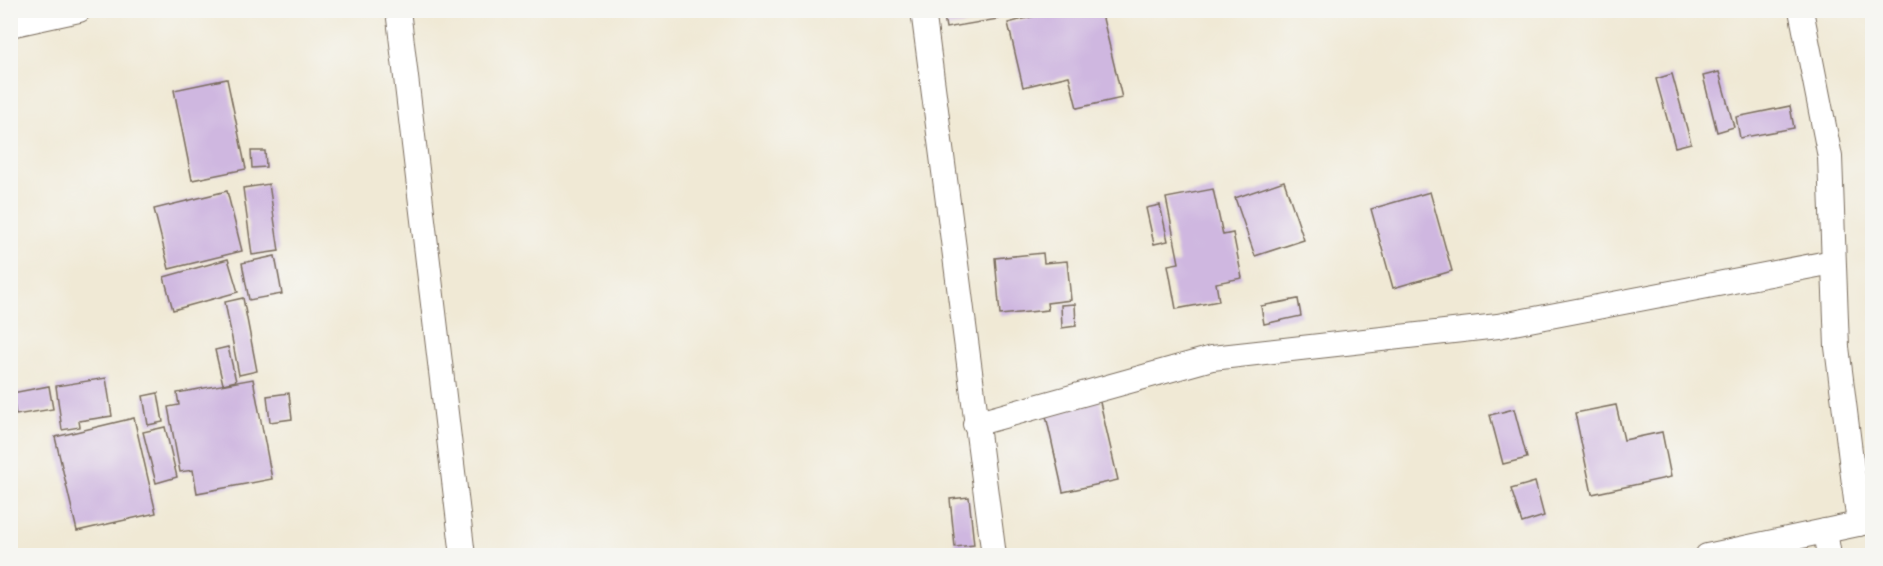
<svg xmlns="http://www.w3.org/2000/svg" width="1883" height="566" font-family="'Balsamiq Sans',sans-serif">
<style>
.building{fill:#cfb7e0}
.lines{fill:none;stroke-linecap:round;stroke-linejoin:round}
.street-casing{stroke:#7a6d5e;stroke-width:26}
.street{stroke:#fff;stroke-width:24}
</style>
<rect width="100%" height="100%" fill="#f6f6f2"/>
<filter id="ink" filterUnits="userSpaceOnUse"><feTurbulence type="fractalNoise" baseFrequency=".0167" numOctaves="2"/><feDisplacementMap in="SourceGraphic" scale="12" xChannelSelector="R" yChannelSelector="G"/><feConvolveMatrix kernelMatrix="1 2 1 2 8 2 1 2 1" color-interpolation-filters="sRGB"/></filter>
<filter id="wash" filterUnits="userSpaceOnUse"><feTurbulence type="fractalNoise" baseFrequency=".008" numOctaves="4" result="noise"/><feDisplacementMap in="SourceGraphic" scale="24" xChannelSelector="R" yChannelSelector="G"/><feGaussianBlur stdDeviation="1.35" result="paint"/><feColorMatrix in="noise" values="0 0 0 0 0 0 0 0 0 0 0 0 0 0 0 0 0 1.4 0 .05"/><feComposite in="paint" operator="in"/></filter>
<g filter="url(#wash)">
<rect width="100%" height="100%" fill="#f0e9d5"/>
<g id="blocks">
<g class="building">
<polygon points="943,10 996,10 998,19 946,28"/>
<polygon points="1058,10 1101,10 1122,98 1077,108 1069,76 1023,87 1008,23"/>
<polygon points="1719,72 1734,127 1717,132 1703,76"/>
<polygon points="1672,74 1691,143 1675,147 1656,79"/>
<polygon points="227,79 246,169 192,180 174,90"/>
<polygon points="1790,106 1794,128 1740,138 1736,117"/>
<polygon points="251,151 265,151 266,167 252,168"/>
<polygon points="1284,181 1304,240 1255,256 1235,198"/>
<polygon points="269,184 279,251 252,255 243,188"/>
<polygon points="1213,189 1223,235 1233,233 1242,278 1216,283 1219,301 1176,309 1168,265 1179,263 1166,198"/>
<polygon points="227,191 242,251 169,269 154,209"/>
<polygon points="1430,192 1452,271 1393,288 1371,209"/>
<polygon points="1160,205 1168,241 1154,244 1146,208"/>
<polygon points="1043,253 1044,263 1067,261 1071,300 1047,303 1048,310 1000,315 995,258"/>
<polygon points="275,256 282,294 249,300 242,263"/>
<polygon points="228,259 238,292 173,310 164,277"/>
<polygon points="243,298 257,371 239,375 225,302"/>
<polygon points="1298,299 1301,316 1264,324 1261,306"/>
<polygon points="1075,304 1076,326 1062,328 1061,305"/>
<polygon points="228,347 236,381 223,384 215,350"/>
<polygon points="106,378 112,416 79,421 80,427 62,430 56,386"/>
<polygon points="253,379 272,479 197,493 193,470 180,472 168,407 179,405 177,393"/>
<polygon points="1096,385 1118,480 1063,492 1042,398"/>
<polygon points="49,386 53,409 16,415 12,393"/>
<polygon points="158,393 163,422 148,425 143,396"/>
<polygon points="289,393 292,419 270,422 267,396"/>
<polygon points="1616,405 1624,440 1662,432 1671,477 1592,494 1575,413"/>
<polygon points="1514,409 1527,458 1503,464 1490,415"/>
<polygon points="134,418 156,513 77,531 55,437"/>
<polygon points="165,427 177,477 156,483 143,432"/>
<polygon points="1535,482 1544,516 1522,523 1511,489"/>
<polygon points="969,497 974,545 955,547 950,499"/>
</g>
</g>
</g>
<g filter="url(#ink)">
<use href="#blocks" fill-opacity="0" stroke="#7a6d5e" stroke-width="1.5"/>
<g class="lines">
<g class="street-casing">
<g id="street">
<polyline points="398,10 463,556"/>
<polyline points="923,10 994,556"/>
<polyline points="1801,10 1830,157 1837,347 1859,524"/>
<polyline points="10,25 79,10"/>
<polyline points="975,424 1212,358 1498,326 1833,262"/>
<polyline points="1825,531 1829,556"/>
<polyline points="1707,556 1872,521"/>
</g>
</g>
<use href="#street" class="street"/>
</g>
</g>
<rect width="1883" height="566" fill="none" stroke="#f6f6f2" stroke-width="36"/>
</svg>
